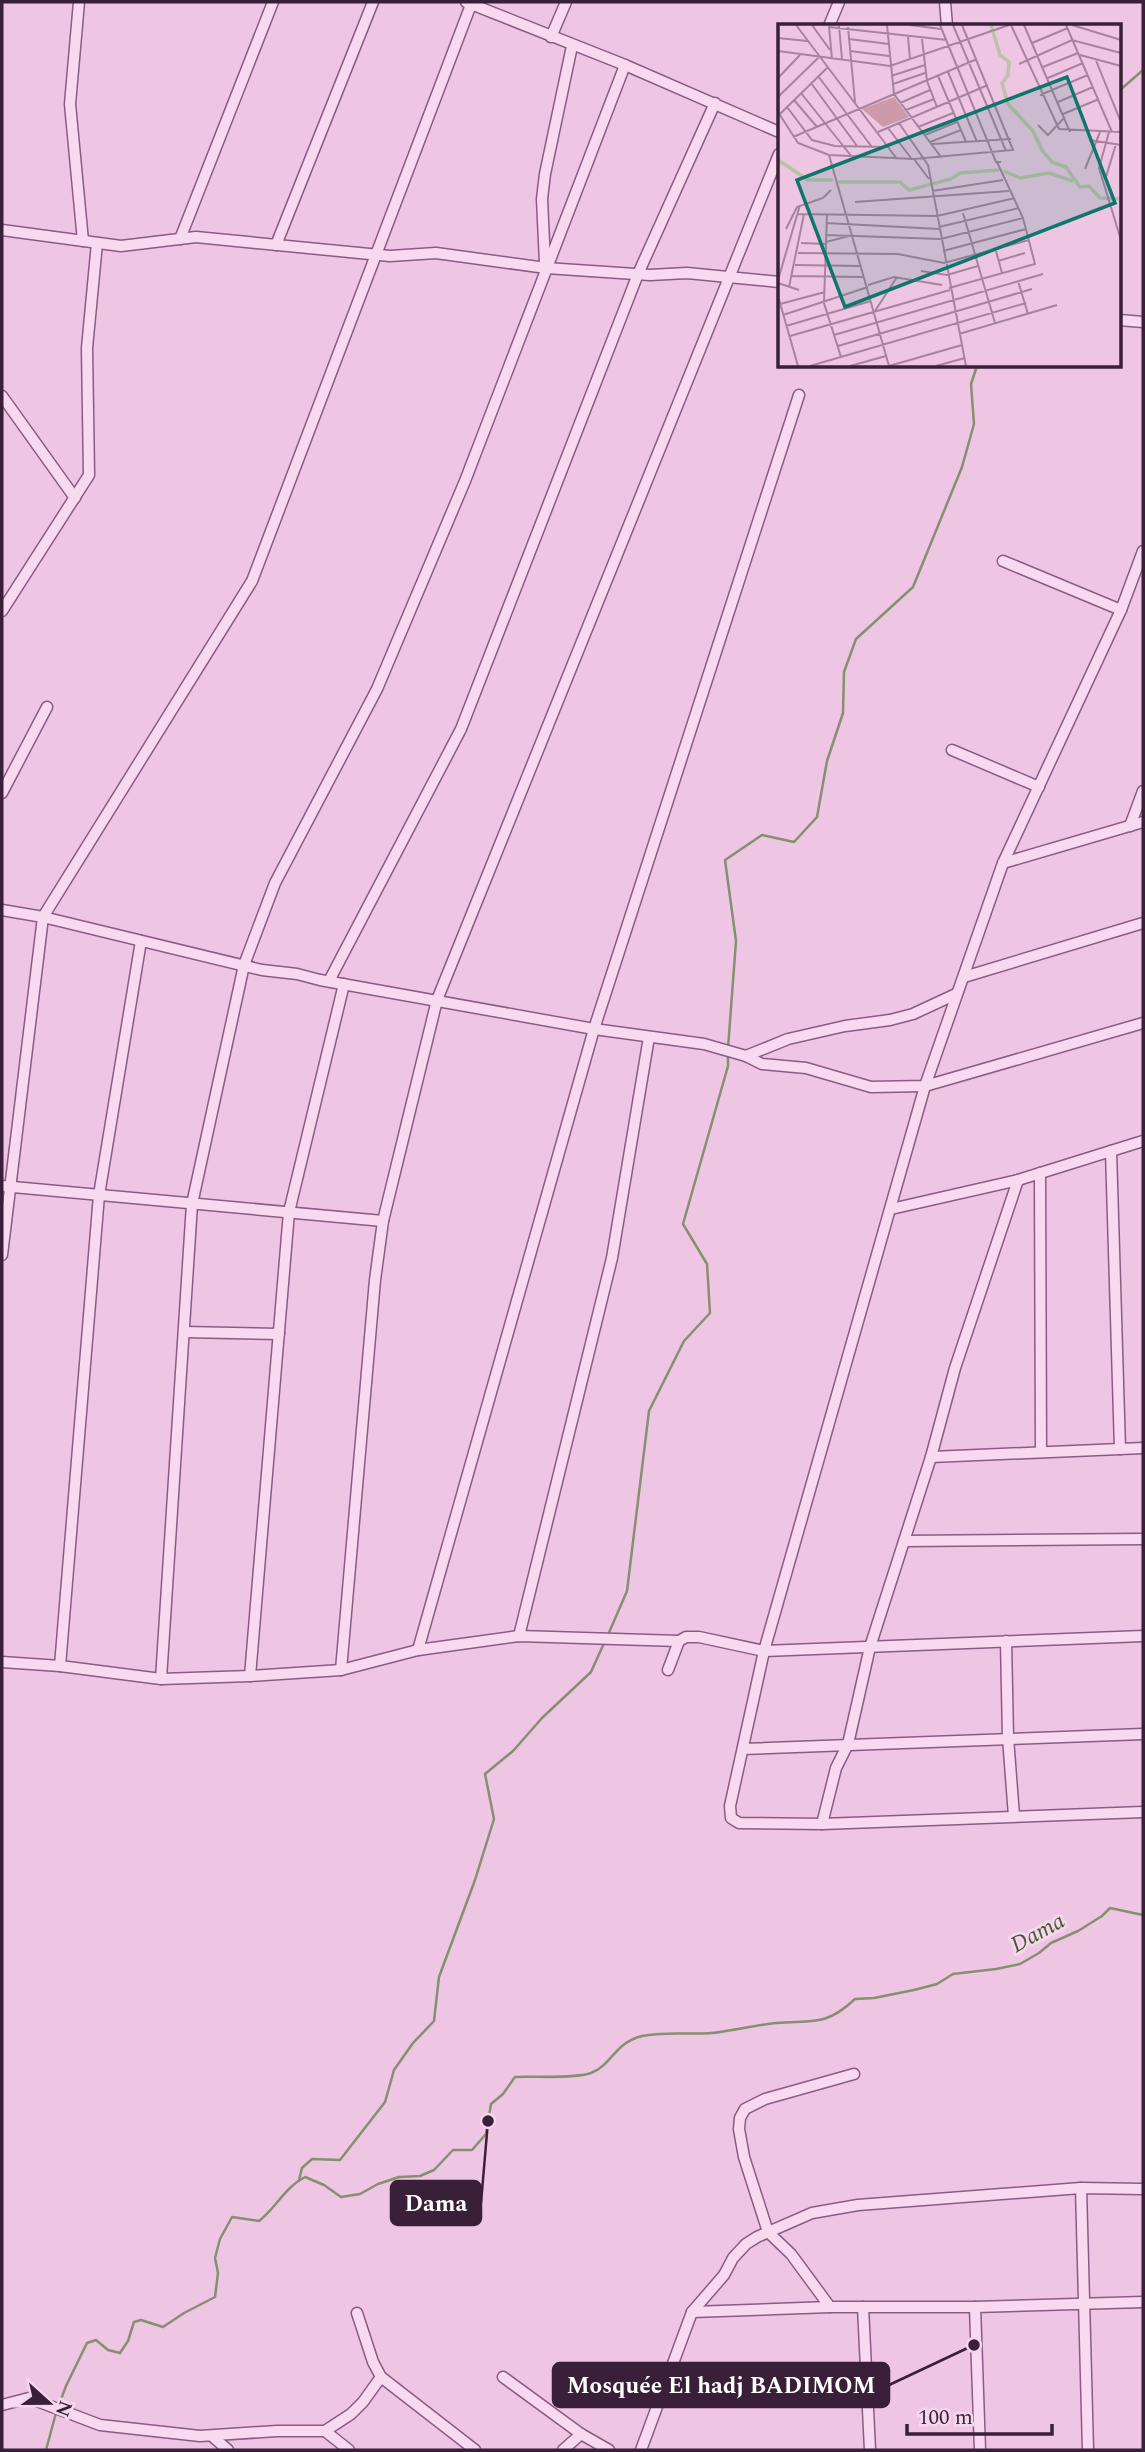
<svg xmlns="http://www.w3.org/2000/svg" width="1145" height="2452" font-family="Spectral,serif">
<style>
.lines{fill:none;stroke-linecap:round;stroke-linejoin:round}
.stream{stroke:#85906e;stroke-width:2.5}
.street-casing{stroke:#895c84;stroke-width:13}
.street{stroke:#f9d9f0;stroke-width:10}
.labels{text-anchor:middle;stroke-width:6;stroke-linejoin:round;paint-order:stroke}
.water-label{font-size:23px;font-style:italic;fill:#43592f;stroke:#f5d6ec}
.inset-river{fill:none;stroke:#bac2a7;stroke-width:3.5}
.inset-road{fill:none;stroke:#a6839f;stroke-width:2}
.view{fill:#0f766e;fill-opacity:0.15;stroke:#0f766e;stroke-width:3.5}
.inset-edge{fill:none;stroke:#3a1f38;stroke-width:3.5}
.leader{fill:none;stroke:#3a1f38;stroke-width:2.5}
.callout-dot{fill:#3a1f38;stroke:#f5d6ec;stroke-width:2.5}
.callout{fill:#3a1f38;stroke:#3a1f38;stroke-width:2.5}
.callout-label{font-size:23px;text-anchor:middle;font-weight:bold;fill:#fff}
</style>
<rect width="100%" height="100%" fill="#eec6e3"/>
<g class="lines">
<g class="stream">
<polyline points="1119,91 1143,70"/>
<polyline points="728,1048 736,941 725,860 762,835 794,842 817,817 827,761 843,713 844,672 856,639 913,587 962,467 974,424 971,384 977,366"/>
<polyline points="608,1635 627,1591 649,1411 684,1341 710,1313 707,1264 683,1224 728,1066 728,1055"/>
<polyline points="299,2180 302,2168 312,2159 340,2160 385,2102 394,2070 413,2043 434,2021 439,1977 475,1880 494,1819 485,1774 513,1751 542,1718 591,1672 605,1641"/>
<path d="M58 2407 66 2386 87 2343 96 2340 108 2350 120 2353 128 2341 134 2322 141 2320 163 2327 184 2313 215 2297 218 2273 215 2258 220 2239 232 2217 259 2221C276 2208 285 2187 305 2177L324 2185 341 2197 360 2194 378 2184 399 2177 420 2176 434 2170 453 2150H472L486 2134 491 2104 503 2094 515 2077C535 2076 574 2079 591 2073 612 2065 614 2043 642 2036 665 2031 689 2035 712 2033 733 2031 756 2025 776 2023 813 2020 825 2027 855 1999L874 1998 914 1990 937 1984 953 1974 996 1969 1020 1964 1039 1953 1051 1943 1078 1931 1102 1916 1110 1908 1143 1915"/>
<polyline points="46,2450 56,2413"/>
</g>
<g class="street-casing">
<g id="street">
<polyline points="79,2 70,104 83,241"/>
<polyline points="466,2 625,65 779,132"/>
<polyline points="945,2 947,26"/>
<polyline points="829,26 839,2"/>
<polyline points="551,37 566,2"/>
<polyline points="2,230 121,246 196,237 390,256 436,253 546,268 650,275 687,273 779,282"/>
<polyline points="180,239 273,2"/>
<polyline points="276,245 373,2"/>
<polyline points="545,263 542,199 545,174 572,46"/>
<polyline points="1119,320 1143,322"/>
<polyline points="2,396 75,498"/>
<polyline points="1143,551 1121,610 1003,863 925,1086 764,1651 730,1806 731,1818 739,1823 822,1824 1143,1812"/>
<polyline points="1003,561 1121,610"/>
<polyline points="2,611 89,475 87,348 97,243"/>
<polyline points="952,750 1039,787"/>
<polyline points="2,793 47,707"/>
<polyline points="1130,826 1143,791"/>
<polyline points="1003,863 1143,822"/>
<polyline points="2,910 43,917 262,970 297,974 320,980 594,1029 704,1044 746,1056 762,1064 806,1068 871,1087 925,1086 1143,1023"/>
<polyline points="964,977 1143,923"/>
<polyline points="329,981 461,729 638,274 715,103"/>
<polyline points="746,1056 788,1039 845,1026 890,1020 913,1014 956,994"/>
<polyline points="1111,1151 1120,1449"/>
<polyline points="1040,1173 1041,1452"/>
<polyline points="2,1186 383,1221"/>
<polyline points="891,1209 1018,1180 1143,1141"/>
<polyline points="2,1255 43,917 252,581 472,2"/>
<polyline points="184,1332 279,1334"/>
<polyline points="931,1457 1143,1448"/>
<polyline points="905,1541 1143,1539"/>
<polyline points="519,1636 612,1258 649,1037"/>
<polyline points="1006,1641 1008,1738 1014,1816"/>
<polyline points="418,1650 594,1029 799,395"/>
<polyline points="2,1662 60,1666 161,1679 250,1676 341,1670 418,1650 519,1636 679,1641"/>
<polyline points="60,1666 99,1195 141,941"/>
<polyline points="341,1670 375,1280 383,1221 437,1000 779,154"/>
<polyline points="668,1670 679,1641 686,1637 699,1637 764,1651 1143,1636"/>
<polyline points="250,1676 289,1212 344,984"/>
<polyline points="161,1679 192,1204 244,965 275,883 377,689 465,481 625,65"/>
<polyline points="743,1749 1143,1734"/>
<polyline points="822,1824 836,1768 848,1744 870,1647 931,1457 955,1368 1018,1180"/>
<polyline points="1081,2188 1088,2450"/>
<polyline points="830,2307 791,2254 768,2232 744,2157 739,2129 740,2118 745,2109 765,2099 854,2074"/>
<polyline points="863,2307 870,2450"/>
<polyline points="975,2307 980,2450"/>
<polyline points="692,2312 830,2307 975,2307 1143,2302"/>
<polyline points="357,2313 373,2362 381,2377 475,2450"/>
<polyline points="503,2377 581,2434 609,2450"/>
<polyline points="2,2405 29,2398 100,2425 200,2436 277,2431 325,2431 351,2414 363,2402 381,2377"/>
<polyline points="325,2431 349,2450"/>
<polyline points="212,2436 228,2450"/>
<polyline points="563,2450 581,2434"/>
<polyline points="641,2450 692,2312 724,2275 733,2258 746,2244 757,2237 812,2213 858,2205 1081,2188 1143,2189"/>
</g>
</g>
<use href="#street" class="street"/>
</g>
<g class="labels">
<g class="water-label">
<text transform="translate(1037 1932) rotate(-29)" y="8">Dama</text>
</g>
</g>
<g transform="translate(778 24)">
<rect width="343" height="343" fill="#eec6e3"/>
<path d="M116 73 131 93 105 103 84 85Z" fill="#cc9aa9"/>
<path class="inset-river" d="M213 1 222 31 231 38 230 51 224 59 230 80 255 107 264 126 274 138 288 143 302 163 311 162 322 174 343 175M0 136 30 156H55M226 147 242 154 271 149 295 157M60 158H122L131 166 173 155 182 149 221 146"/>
<path class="inset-road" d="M18 1 119 135M34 1 52 26M109 1 116 70 163 133M132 1 163 5M162 1 218 138H223M175 1 228 127M233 1 281 105 343 108M246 1 292 108M288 1 334 108M294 1 343 16M51 2 54 35M61 2 64 35M51 3 169 16M70 3 77 78M130 13 132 35M0 14 29 17M71 15 111 20M144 15 149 57 159 83M254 19 290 4M0 27 112 42 231 1M72 27 111 32M302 31 343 42M317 34 342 96M241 40 294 16 343 29M265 43 300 29M170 48 199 118M40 52 94 123M113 52 147 41M160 52 188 118M0 54 22 31M270 54 305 39M33 59 79 122M115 60 147 49M23 69 74 133M262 71 310 51M0 73 41 33M16 76 39 103M280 78 315 63M122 79 152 66M9 83 34 116 57 122 110 123M128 86 156 75M0 88 20 119 51 131 136 135 235 126 184 1M285 90 321 75M1 91 50 43M121 99 150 141 188 342M260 101 270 111 286 94M140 103 175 89M110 104 133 134M100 108 210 61M331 108 321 144 343 216M147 111 179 98M15 113 199 35M311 116 343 121M152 118 183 106M154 120 233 115M51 131 111 342M136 135 151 155M307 145 322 108M327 156 338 120M154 167 225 156M77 178 231 167M185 189 217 299M19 190 159 192 237 174M49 190 46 279 63 333M48 199 161 205M161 203 241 184M8 205 19 183 45 174 53 166M48 211 163 215 245 194M48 218 71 212M23 219 48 220M165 227 248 205M218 227 224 249M20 229 120 230 166 239 251 216M220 237 247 229M17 241 82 242M143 247 169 251 200 242M14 252 86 253M0 256 22 181M240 257 250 290M0 259 21 266M90 261 116 253 164 261M11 263 26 190M171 264 257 240 245 194 219 138M0 272 20 342M2 280 47 268M97 287 119 253M5 291 90 263M8 302 93 277M181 310 279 281M56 311 265 250M12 312 172 266M60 322 254 265M32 342 248 279M72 342 108 332M111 342 184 321M158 342 187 334"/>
<path class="view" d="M289 53 337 179 67 283 19 156Z"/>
<rect width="343" height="343" class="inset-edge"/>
</g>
<path class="leader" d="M488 2121L481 2203M974 2345L889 2385"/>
<g class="callout-dot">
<circle cx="488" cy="2121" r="7"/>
<circle cx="974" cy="2345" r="7"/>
</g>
<g class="callout">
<rect x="391" y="2181" width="90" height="44" rx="7"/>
<rect x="553" y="2363" width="336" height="44" rx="7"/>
</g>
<g class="callout-label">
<text x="436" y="2211">Dama</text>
<text x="721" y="2393">Mosquée El hadj BADIMOM</text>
</g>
<rect width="1145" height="2452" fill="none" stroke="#3a1f38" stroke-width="7"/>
<g transform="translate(49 2403) rotate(111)" stroke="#f5d6ec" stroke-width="5" paint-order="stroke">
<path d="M0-5L12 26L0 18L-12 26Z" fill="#3a1f38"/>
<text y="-10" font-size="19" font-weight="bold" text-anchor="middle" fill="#3a1f38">N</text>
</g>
<path d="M907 2424v10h145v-10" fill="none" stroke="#3a1f38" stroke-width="3.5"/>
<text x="918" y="2424" font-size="21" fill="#3a1f38" stroke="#f5d6ec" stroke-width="5" paint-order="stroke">100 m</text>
</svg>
